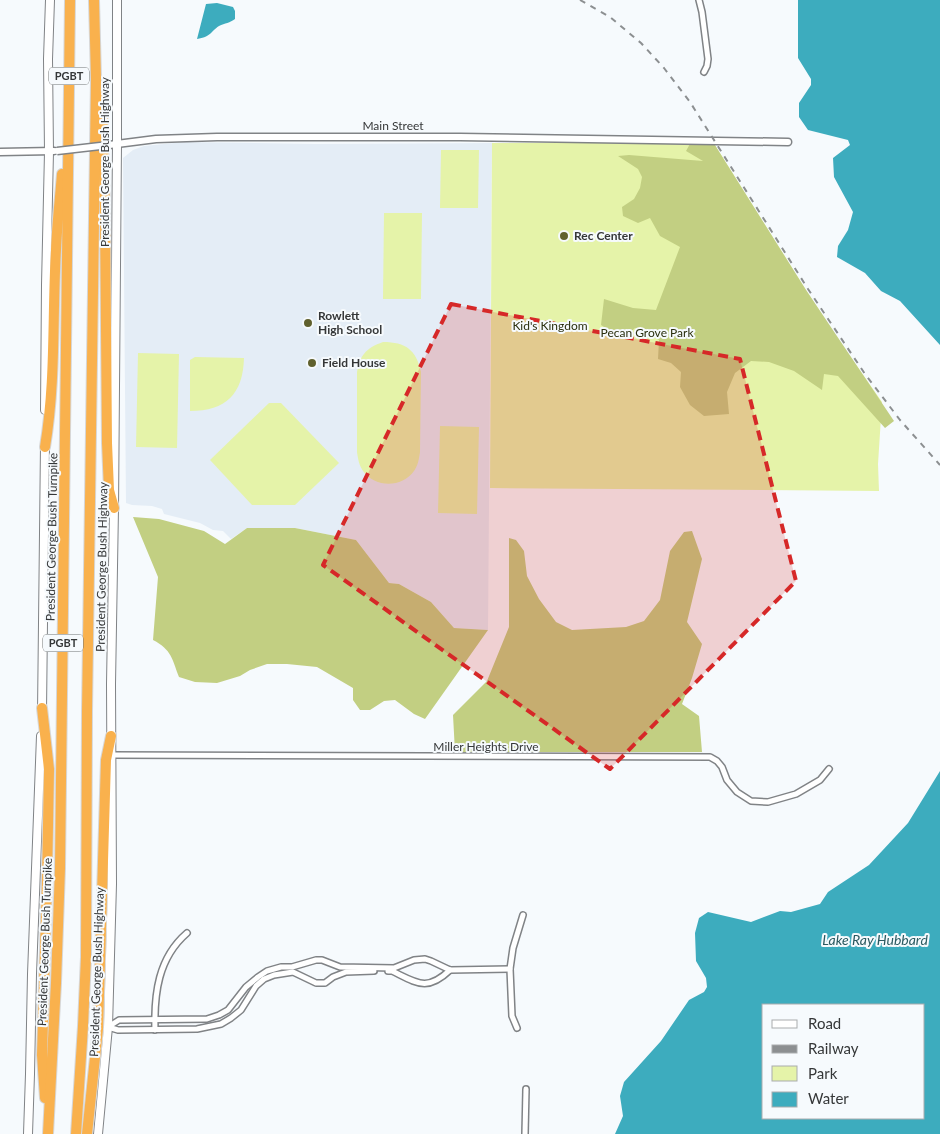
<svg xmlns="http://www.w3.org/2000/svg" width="940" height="1134" font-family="Lato,sans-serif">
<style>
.built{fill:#e4edf6}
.green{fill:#e5f3a9}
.forest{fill:#c2cf82}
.water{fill:#3dacbe;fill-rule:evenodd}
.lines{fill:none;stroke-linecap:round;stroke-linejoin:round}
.minor-casing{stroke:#808386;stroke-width:8}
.tertiary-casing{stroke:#808386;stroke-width:9}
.secondary-casing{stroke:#808386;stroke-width:10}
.motorway-casing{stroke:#d7d7d7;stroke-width:12}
.minor{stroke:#fff;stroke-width:5}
.tertiary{stroke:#fff;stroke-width:6}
.secondary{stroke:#fff;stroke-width:8}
.motorway{stroke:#f9b14d;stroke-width:10}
.rail{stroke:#8c8f91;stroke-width:2;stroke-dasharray:6 6;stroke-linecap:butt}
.tertiary-bridge-casing{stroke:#808386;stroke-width:9;stroke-linecap:butt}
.tertiary-bridge{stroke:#fff;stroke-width:6}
.marked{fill:#d62828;fill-opacity:0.2;stroke:#d62828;stroke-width:4;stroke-dasharray:10 6;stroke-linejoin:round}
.poi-dot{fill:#60612e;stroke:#f6fafd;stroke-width:2}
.labels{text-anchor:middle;stroke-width:4;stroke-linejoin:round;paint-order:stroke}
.shield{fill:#f6fafd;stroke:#6f7273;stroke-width:1}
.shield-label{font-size:11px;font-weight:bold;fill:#353738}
.street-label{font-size:12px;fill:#353738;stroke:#f6fafd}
.poi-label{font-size:12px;font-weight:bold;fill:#353738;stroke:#f6fafd;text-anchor:start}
.park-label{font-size:12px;fill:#2a2f0e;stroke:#f6fafd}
.water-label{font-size:14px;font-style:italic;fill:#2b5a61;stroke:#f6fafd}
</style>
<rect width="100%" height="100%" fill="#f6fafd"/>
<polygon class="built" points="184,142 315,144 492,143 488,630 454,628 431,602 399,584 389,583 356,540 295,528 247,528 231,539 223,531 213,530 200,523 164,514 162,509 152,506 132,505 126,503 123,158 133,150 144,146"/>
<g class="green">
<polygon points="713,142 806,290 836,336 882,402 878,464 879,491 490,488 492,143"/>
<polygon points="441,150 479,150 478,208 440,208"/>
<polygon points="384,213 422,213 421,299 383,299"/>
<path d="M383 342C406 342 416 350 421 372L420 452C419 459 418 465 414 471 402 488 375 488 363 471 359 465 358 459 357 452V372C360 355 366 348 383 342Z"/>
<polygon points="138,353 179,354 177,448 136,447"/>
<path d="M195 357 244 358C243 394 226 411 190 411V360Z"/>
<polygon points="269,403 281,403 339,463 295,505 252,505 210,460"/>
<polygon points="440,426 479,427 477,514 438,513"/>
</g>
<g class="forest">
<polygon points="691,142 713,142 806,290 894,421 885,428 838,376 824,374 822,390 794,371 769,362 751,361 735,373 727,392 729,414 704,416 690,405 680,387 681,372 671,363 658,359 659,340 635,328 623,339 601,325 604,299 633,308 656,310 680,247 660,236 650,218 638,223 623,216 622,207 634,199 640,188 642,177 638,169 618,156 629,155 703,161 686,151"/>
<path d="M133 517 159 519 204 531 225 544 247 528H295L356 540 389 583 399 584 431 602 454 628 488 630 425 719 414 714 395 700 384 701 370 710H360L353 700V688L317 667 287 664H267L250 670 240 676 217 683 195 682 179 677C172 659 172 650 153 640L158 577Z"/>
<polygon points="692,531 702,559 687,622 702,644 692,678 682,704 699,716 702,752 455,752 453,715 487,681 509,627 509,538 516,540 524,551 527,576 539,599 556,622 572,630 626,627 644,621 660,600 670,551 684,532"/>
</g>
<g class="water">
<polygon points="798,0 940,0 940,345 900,301 881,291 865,273 837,257 838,246 848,230 853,212 834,177 833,158 850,145 848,140 808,130 799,117 799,103 811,85 811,79 798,58"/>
<path d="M217 3 233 7 235 11V19C230 23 225 23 219 26 210 32 211 37 197 39L206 4Z"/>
<path d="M940 771V1134H615L623 1116 620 1096 624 1082 661 1041 689 1000 704 992 707 987 706 978 696 961 695 933 699 918 708 912 751 922 780 911 791 912 820 904 828 892 869 865 908 823ZM764 1005H924V1118H764Z"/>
</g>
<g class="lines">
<g class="minor-casing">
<g id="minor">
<polyline points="699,0 702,12 708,59 707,66 704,72"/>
<polyline points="111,755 710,757 717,761 722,767 727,780 737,792 751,801 768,802 796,794 820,780 829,769"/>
<path d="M388 971H392C417 983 427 992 450 970"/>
<polyline points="108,1027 119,1020 207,1019 219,1015 228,1010 246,987 258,977 267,971 281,967 292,967 316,960 322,960 340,967 394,968 414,960 425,959 431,961 450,970 510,969"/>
<polyline points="108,1027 118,1030 197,1029 221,1024 231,1018 241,1010 256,986 264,979 274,975 293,972 316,983 325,983 333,977 346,972 374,971"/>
<polyline points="517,1028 512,1016 510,969 513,948 523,915"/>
<path d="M155 1030C154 994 158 958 187 933"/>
<polyline points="525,1134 526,1089"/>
</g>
</g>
<g class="tertiary-casing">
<g id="tertiary">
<polyline points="109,145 156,139 217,137 460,137 788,142"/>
<polyline points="0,152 54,151"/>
</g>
</g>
<g class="secondary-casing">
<g id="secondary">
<polyline points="45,410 46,285 49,152 48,59 50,0"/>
<polyline points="42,712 45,444"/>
<polyline points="28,1134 30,1074 32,974 41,736"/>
<polyline points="98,1134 108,1027 112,884 111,684 114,508 117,144 117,0"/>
</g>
</g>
<g class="motorway-casing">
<g id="motorway">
<polyline points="102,97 105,213 107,443 109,490 114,508"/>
<path d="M45 447C56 380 52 316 56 250 57 224 60 199 62 174"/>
<polyline points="42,708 49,769 47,881 42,1055 45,1098"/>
<polyline points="48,1134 56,983 60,868 70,0"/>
<polyline points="76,1134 83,1026 86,957 87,712 96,79 94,0"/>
<polyline points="87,1134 98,1029 106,760 111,736"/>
</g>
</g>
<use href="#minor" class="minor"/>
<use href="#tertiary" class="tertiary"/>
<use href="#secondary" class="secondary"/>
<use href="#motorway" class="motorway"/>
<polyline class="rail" points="580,0 610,17 641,43 664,68 690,102 808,289 865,374 900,420 940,465"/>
<g class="tertiary-bridge-casing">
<polyline id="tertiary-bridge" points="57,151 109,145"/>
</g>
<use href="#tertiary-bridge" class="tertiary-bridge"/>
</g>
<path class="marked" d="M451 304 740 359 796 581 610 769 323 565Z"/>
<g class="poi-dot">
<circle cx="564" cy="236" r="5"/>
<circle cx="308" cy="323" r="5"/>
<circle cx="312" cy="363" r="5"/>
</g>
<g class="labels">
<g class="shield">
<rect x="49" y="67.5" width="40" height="17" rx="4"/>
<rect x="43" y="634.5" width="40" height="17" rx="4"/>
</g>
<g class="shield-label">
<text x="69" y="80">PGBT</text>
<text x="63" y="647">PGBT</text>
</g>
<g class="street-label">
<text x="393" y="130">Main Street</text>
<text transform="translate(105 162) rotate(-90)" y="4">President George Bush Highway</text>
<text transform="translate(52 537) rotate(-89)" y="4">President George Bush Turnpike</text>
<text transform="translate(102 567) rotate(-89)" y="4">President George Bush Highway</text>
<text x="486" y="751">Miller Heights Drive</text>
<text transform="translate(45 942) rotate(-88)" y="4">President George Bush Turnpike</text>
<text transform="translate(97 972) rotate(-88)" y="4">President George Bush Highway</text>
</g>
<g class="poi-label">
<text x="574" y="240">Rec Center</text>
<text x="318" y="320">Rowlett<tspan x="318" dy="14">High School</tspan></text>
<text x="322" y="367">Field House</text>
</g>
<g class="park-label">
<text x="550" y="330">Kid's Kingdom</text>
<text x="647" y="337">Pecan Grove Park</text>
</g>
<g class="water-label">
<text x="875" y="945">Lake Ray Hubbard</text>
</g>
</g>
<rect x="762" y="1004" width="162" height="115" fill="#f6fafd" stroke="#a9acae"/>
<rect x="772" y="1020" width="25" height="8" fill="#ffffff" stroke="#a9acae"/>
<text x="808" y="1029" font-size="15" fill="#353738">Road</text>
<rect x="772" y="1045" width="25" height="8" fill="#8c8f91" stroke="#a9acae"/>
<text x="808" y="1054" font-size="15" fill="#353738">Railway</text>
<rect x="772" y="1066" width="25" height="15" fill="#e5f3a9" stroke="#a9acae"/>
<text x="808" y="1079" font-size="15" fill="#353738">Park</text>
<rect x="772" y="1092" width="25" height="15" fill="#3dacbe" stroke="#a9acae"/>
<text x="808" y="1104" font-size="15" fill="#353738">Water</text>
</svg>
